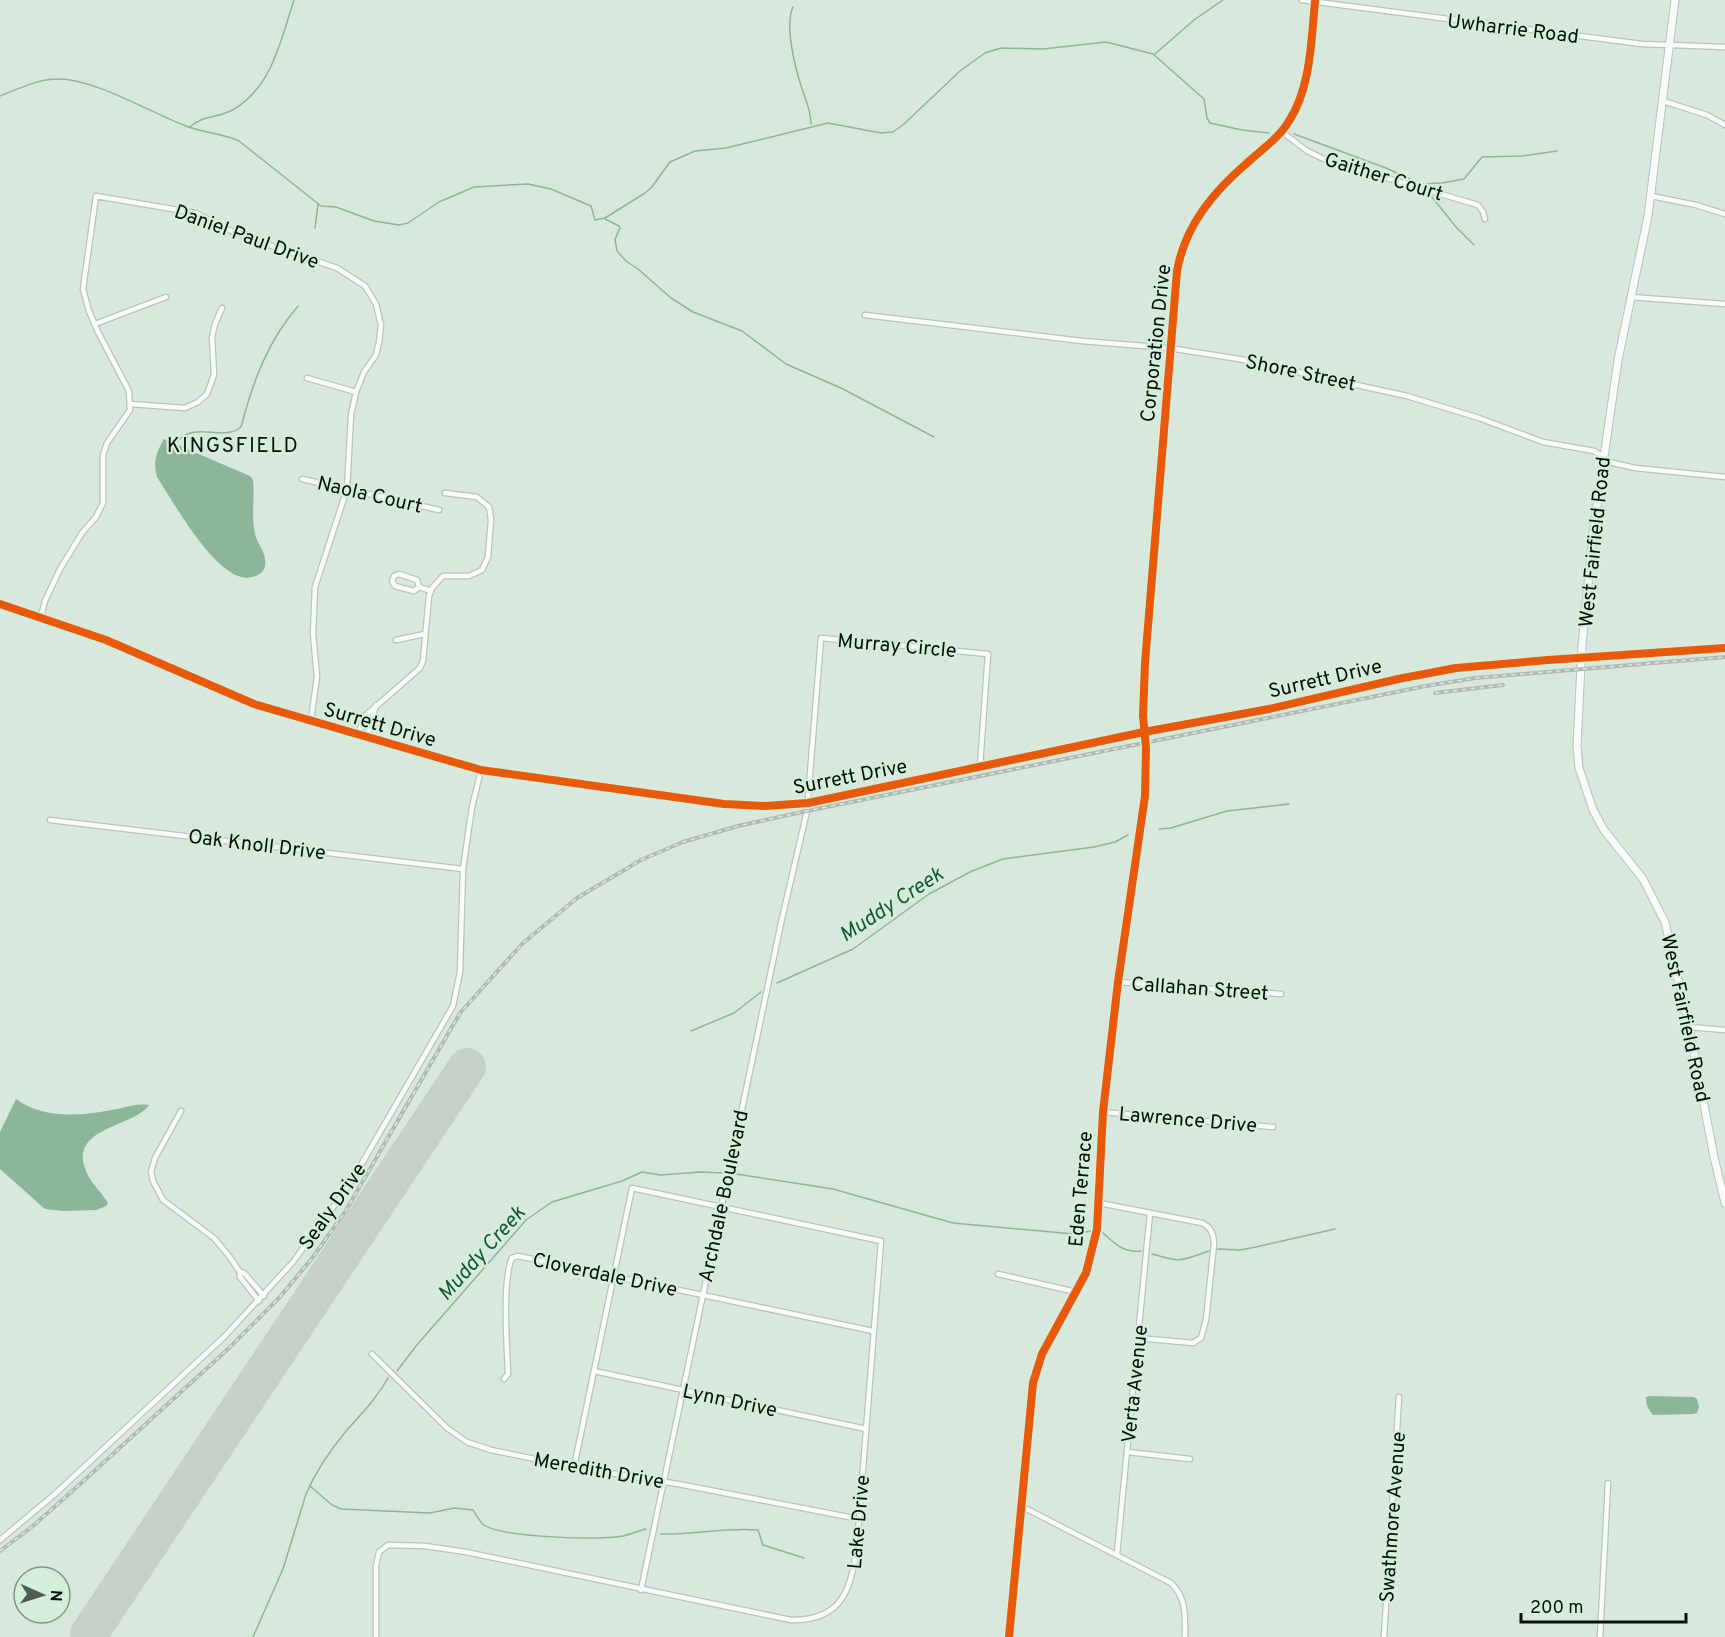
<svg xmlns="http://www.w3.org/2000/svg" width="1725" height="1637" font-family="Overpass,sans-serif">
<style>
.water{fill:#8bb699}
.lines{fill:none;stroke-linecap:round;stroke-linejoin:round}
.stream{stroke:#8bb699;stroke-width:1.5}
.runway{stroke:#c6d0c9;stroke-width:38}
.street-casing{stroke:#b7c3ba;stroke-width:7}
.secondary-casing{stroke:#b7c3ba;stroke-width:9}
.street{stroke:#f9fcfa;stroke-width:4.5}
.secondary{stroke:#f9fcfa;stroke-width:7}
.rail-casing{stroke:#b4b8b5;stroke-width:4}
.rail{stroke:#d3eeda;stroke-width:1.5;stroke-dasharray:4.5;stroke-linecap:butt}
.cycleway-casing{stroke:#d3eeda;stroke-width:11}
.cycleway{stroke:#e8590c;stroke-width:8}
.labels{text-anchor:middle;stroke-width:4.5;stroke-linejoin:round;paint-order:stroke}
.street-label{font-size:20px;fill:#07100a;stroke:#d3eeda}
.neighbourhood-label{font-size:21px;letter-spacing:1.5px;fill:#07100a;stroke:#d3eeda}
.water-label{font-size:21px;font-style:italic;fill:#185734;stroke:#d3eeda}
</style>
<rect width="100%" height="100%" fill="#d9e8dd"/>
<g class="water">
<path d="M164 439 250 476 253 480C255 499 250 521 257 540 261 549 267 555 265 566 264 572 258 576 252 577 219 586 173 501 157 477 153 461 156 453 164 439Z"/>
<path d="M16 1099C43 1119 80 1116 112 1110 124 1108 137 1103 149 1105 134 1127 71 1127 85 1168 89 1182 101 1191 108 1203L106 1206 97 1210 64 1211 45 1209 0 1169V1132Z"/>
<path d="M1650 1396 1694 1397 1697 1399 1699 1407 1697 1413 1693 1414 1653 1415C1648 1409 1646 1405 1646 1397Z"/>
</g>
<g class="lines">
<g class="stream">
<path d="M793 7C784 27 796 71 803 92 807 103 811 112 811 124"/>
<polyline points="1155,54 1194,20 1223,0"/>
<path d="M0 96C18 89 38 79 57 79 94 78 151 113 186 126 203 133 222 133 239 141L321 206 336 207 374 221 399 225 408 223 439 202 474 187 528 184 551 189 591 206 595 220 605 218 645 193 651 188 670 162 695 151 726 148 828 123 881 133 893 132 904 124 960 71 985 53 1001 48 1043 49 1106 42 1153 54 1204 99 1207 118 1210 123 1242 130 1269 133"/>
<path d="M190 127C204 114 219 119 236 108 273 84 281 39 294 0"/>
<polyline points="1294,134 1386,168 1420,184"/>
<polyline points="1420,184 1442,183 1464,179 1482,157 1523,156 1557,151"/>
<polyline points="1432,197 1456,227 1474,245"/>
<polyline points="605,219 619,226 620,228 615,239 617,251 626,261 638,269 671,298 693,312 742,331 786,364 841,388 934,437"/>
<polyline points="315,228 318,204"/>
<path d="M174 445C193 418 222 443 241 427 253 382 267 342 298 306"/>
<polyline points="1159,829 1171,828 1227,811 1289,804"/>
<polyline points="777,983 853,949 929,894 972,871 1003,859 1094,847 1115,842 1128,835"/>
<polyline points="691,1031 734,1013 761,992"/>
<polyline points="736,1174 833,1189 953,1223 1074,1234 1091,1231"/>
<path d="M1103 1233C1115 1244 1124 1253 1141 1251"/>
<polyline points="1218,1249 1240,1250 1256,1247 1335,1229"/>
<path d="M1152 1254C1183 1263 1180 1261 1209 1251"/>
<polyline points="397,1371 416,1346 526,1220 552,1202 622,1181 642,1172 660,1175 701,1172 724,1173"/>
<path d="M310 1486 332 1505 341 1509 430 1513 454 1508 473 1510C476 1515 480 1522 484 1525 503 1538 600 1540 623 1536 631 1534 638 1531 646 1529"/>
<path d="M661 1534C693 1535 726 1527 758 1530L763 1545 804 1558"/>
<path d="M253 1637 283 1569 306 1494C316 1471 331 1449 347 1430 362 1413 377 1398 388 1378"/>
</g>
<polyline class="runway" points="89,1634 467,1067"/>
<g class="street-casing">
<g id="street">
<polyline points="1302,0 1642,44 1725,47"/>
<polyline points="1663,101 1707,115 1725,125"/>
<polyline points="1281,131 1307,151 1326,160 1478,205 1483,212 1485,219"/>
<polyline points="1651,196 1696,205 1725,214"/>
<polyline points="1630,297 1725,304"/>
<polyline points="865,315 1082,341 1169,348 1239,359 1407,396 1479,418 1543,442 1594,451 1613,463 1635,468 1725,477"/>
<polyline points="95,324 166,297"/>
<polyline points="307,378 356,392"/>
<polyline points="130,404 185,408 198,402 207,394 214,375 212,337 215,324 222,308"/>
<polyline points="302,479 439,510"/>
<polyline points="419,587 417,580 399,574 394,576 392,581 395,586 414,591 419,587 431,591"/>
<polyline points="41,617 45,601 60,569 82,533 96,517 103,503 103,455 107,443 130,410 129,391 98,332 89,311 83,289 96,196 196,213 229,230 263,243 337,268 365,286 376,304 381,325 379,342 376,355 364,372 356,392 351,415 347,489 315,587 313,634 317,677 311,720"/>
<polyline points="396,640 425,634"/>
<polyline points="358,734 366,715 420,668 423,661 429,596 432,588 443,576 469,576 482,570 488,557 491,520 489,507 477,497 445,493"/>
<polyline points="367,737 376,705"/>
<polyline points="50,820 463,869"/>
<polyline points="1118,982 1281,994"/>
<polyline points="1689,1027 1725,1030"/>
<polyline points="181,1111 155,1158 151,1172 153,1181 163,1200 214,1238 229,1256 240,1272 240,1277 259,1301"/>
<polyline points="1103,1112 1273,1127"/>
<path d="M1099 1203 1202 1223C1211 1227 1214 1234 1214 1244L1206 1320 1201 1338 1193 1343 1138 1338"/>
<polyline points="240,1272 244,1273 264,1296"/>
<polyline points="998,1274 1076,1292"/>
<polyline points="372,1354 447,1428 467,1442 491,1450 574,1467 678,1484 859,1519"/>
<polyline points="594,1371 866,1429"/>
<path d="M504 1379 508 1374C507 1348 502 1279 512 1258L518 1256 873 1331"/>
<polyline points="1127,1452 1190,1459"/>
<path d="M1021 1506 1171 1583C1187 1598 1185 1617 1185 1637"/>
<polyline points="0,1540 55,1494 225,1336 293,1262 350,1184 453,1006 460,972 463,869 472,807 481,770"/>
<polyline points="1117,1554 1150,1213"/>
<polyline points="641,1590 781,923 807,811 821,638 988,654 980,766"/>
<path d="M376 1637V1566L379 1552 388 1545 425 1546 466 1552 791 1620C842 1621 852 1589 857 1545L881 1241 632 1188 574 1467"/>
<path d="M1009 1637 1033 1383 1042 1354 1086 1273 1097 1229 1103 1112 1118 982 1145 796 1146 748 1143 716 1145 663 1177 271C1185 226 1213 192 1247 163 1261 150 1279 138 1289 121 1311 87 1311 41 1315 2"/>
<polyline points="1384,1637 1399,1397"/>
<polyline points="1600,1637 1608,1483"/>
</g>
</g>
<g class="secondary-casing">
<g id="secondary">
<polyline points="1675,0 1648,216 1618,360 1593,533 1582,645 1577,746 1579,768 1593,810 1604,830 1643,879 1665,922 1689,1027 1714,1157 1725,1203"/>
<polyline points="0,604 106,640 254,704 481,770 724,804 765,806 808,803 1144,732 1269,709 1398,679 1456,668 1548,660 1725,648"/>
</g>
</g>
<use href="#street" class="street"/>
<use href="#secondary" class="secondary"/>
<g class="rail-casing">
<g id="rail">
<polyline points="1435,693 1503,685"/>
<polyline points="0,1551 33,1526 79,1485 228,1349 280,1297 313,1257 345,1212 460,1013 522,944 577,898 641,860 683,842 738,826 807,811 1426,686 1475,678 1725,657"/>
</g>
</g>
<use href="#rail" class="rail"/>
<g class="cycleway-casing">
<g id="cycleway">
<polyline points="0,604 106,640 254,704 481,770 724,804 765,806 808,803 1144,732 1269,709 1398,679 1456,668 1548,660 1725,648"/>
<path d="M1009 1637 1033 1383 1042 1354 1086 1273 1097 1229 1103 1112 1118 982 1145 796 1146 748 1143 716 1145 663 1177 271C1185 226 1213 192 1247 163 1261 150 1279 138 1289 121 1311 87 1311 41 1315 2"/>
</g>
</g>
<use href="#cycleway" class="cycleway"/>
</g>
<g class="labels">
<g class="street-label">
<text transform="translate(1513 28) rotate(7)" y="7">Uwharrie Road</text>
<text transform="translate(1384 176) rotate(17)" y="7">Gaither Court</text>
<text transform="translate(247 236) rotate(20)" y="7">Daniel Paul Drive</text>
<text transform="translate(1155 343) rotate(-84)" y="7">Corporation Drive</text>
<text transform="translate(1301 372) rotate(12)" y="7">Shore Street</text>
<text transform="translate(370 494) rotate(13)" y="7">Naola Court</text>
<text transform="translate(1594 542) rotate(-84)" y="7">West Fairfield Road</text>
<text transform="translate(897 645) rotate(5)" y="7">Murray Circle</text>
<text transform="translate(1325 678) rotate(-13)" y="7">Surrett Drive</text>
<text transform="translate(380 724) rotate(16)" y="7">Surrett Drive</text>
<text transform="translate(850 776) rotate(-11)" y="7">Surrett Drive</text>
<text transform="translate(257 844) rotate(7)" y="7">Oak Knoll Drive</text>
<text transform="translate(1200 988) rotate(4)" y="7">Callahan Street</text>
<text transform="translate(1686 1018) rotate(78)" y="7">West Fairfield Road</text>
<text transform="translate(1188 1119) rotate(5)" y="7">Lawrence Drive</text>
<text transform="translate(1080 1189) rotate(-85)" y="7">Eden Terrace</text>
<text transform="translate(723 1196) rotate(-78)" y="7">Archdale Boulevard</text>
<text transform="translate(332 1206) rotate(-55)" y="7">Sealy Drive</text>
<text transform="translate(605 1274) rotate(12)" y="7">Cloverdale Drive</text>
<text transform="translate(1134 1384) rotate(-84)" y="7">Verta Avenue</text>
<text transform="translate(730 1400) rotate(12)" y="7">Lynn Drive</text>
<text transform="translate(599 1470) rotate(10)" y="7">Meredith Drive</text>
<text transform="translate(1392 1517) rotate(-86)" y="7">Swathmore Avenue</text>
<text transform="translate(858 1522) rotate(-85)" y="7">Lake Drive</text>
</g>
<g class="neighbourhood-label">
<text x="233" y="452">KINGSFIELD</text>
</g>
<g class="water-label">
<text transform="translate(891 904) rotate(-33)" y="7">Muddy Creek</text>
<text transform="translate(481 1253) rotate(-48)" y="7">Muddy Creek</text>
</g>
</g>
<g transform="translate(42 1595) rotate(93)"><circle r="28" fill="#d3eeda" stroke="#819587" stroke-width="1.5"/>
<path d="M0-4.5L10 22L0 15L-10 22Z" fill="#505c54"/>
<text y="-9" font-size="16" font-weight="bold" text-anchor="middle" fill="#07100a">N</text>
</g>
<path d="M1521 1613v9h165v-9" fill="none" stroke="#07100a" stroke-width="3"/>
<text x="1530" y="1613" font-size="18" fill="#07100a" stroke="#d3eeda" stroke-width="4.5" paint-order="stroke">200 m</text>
</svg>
